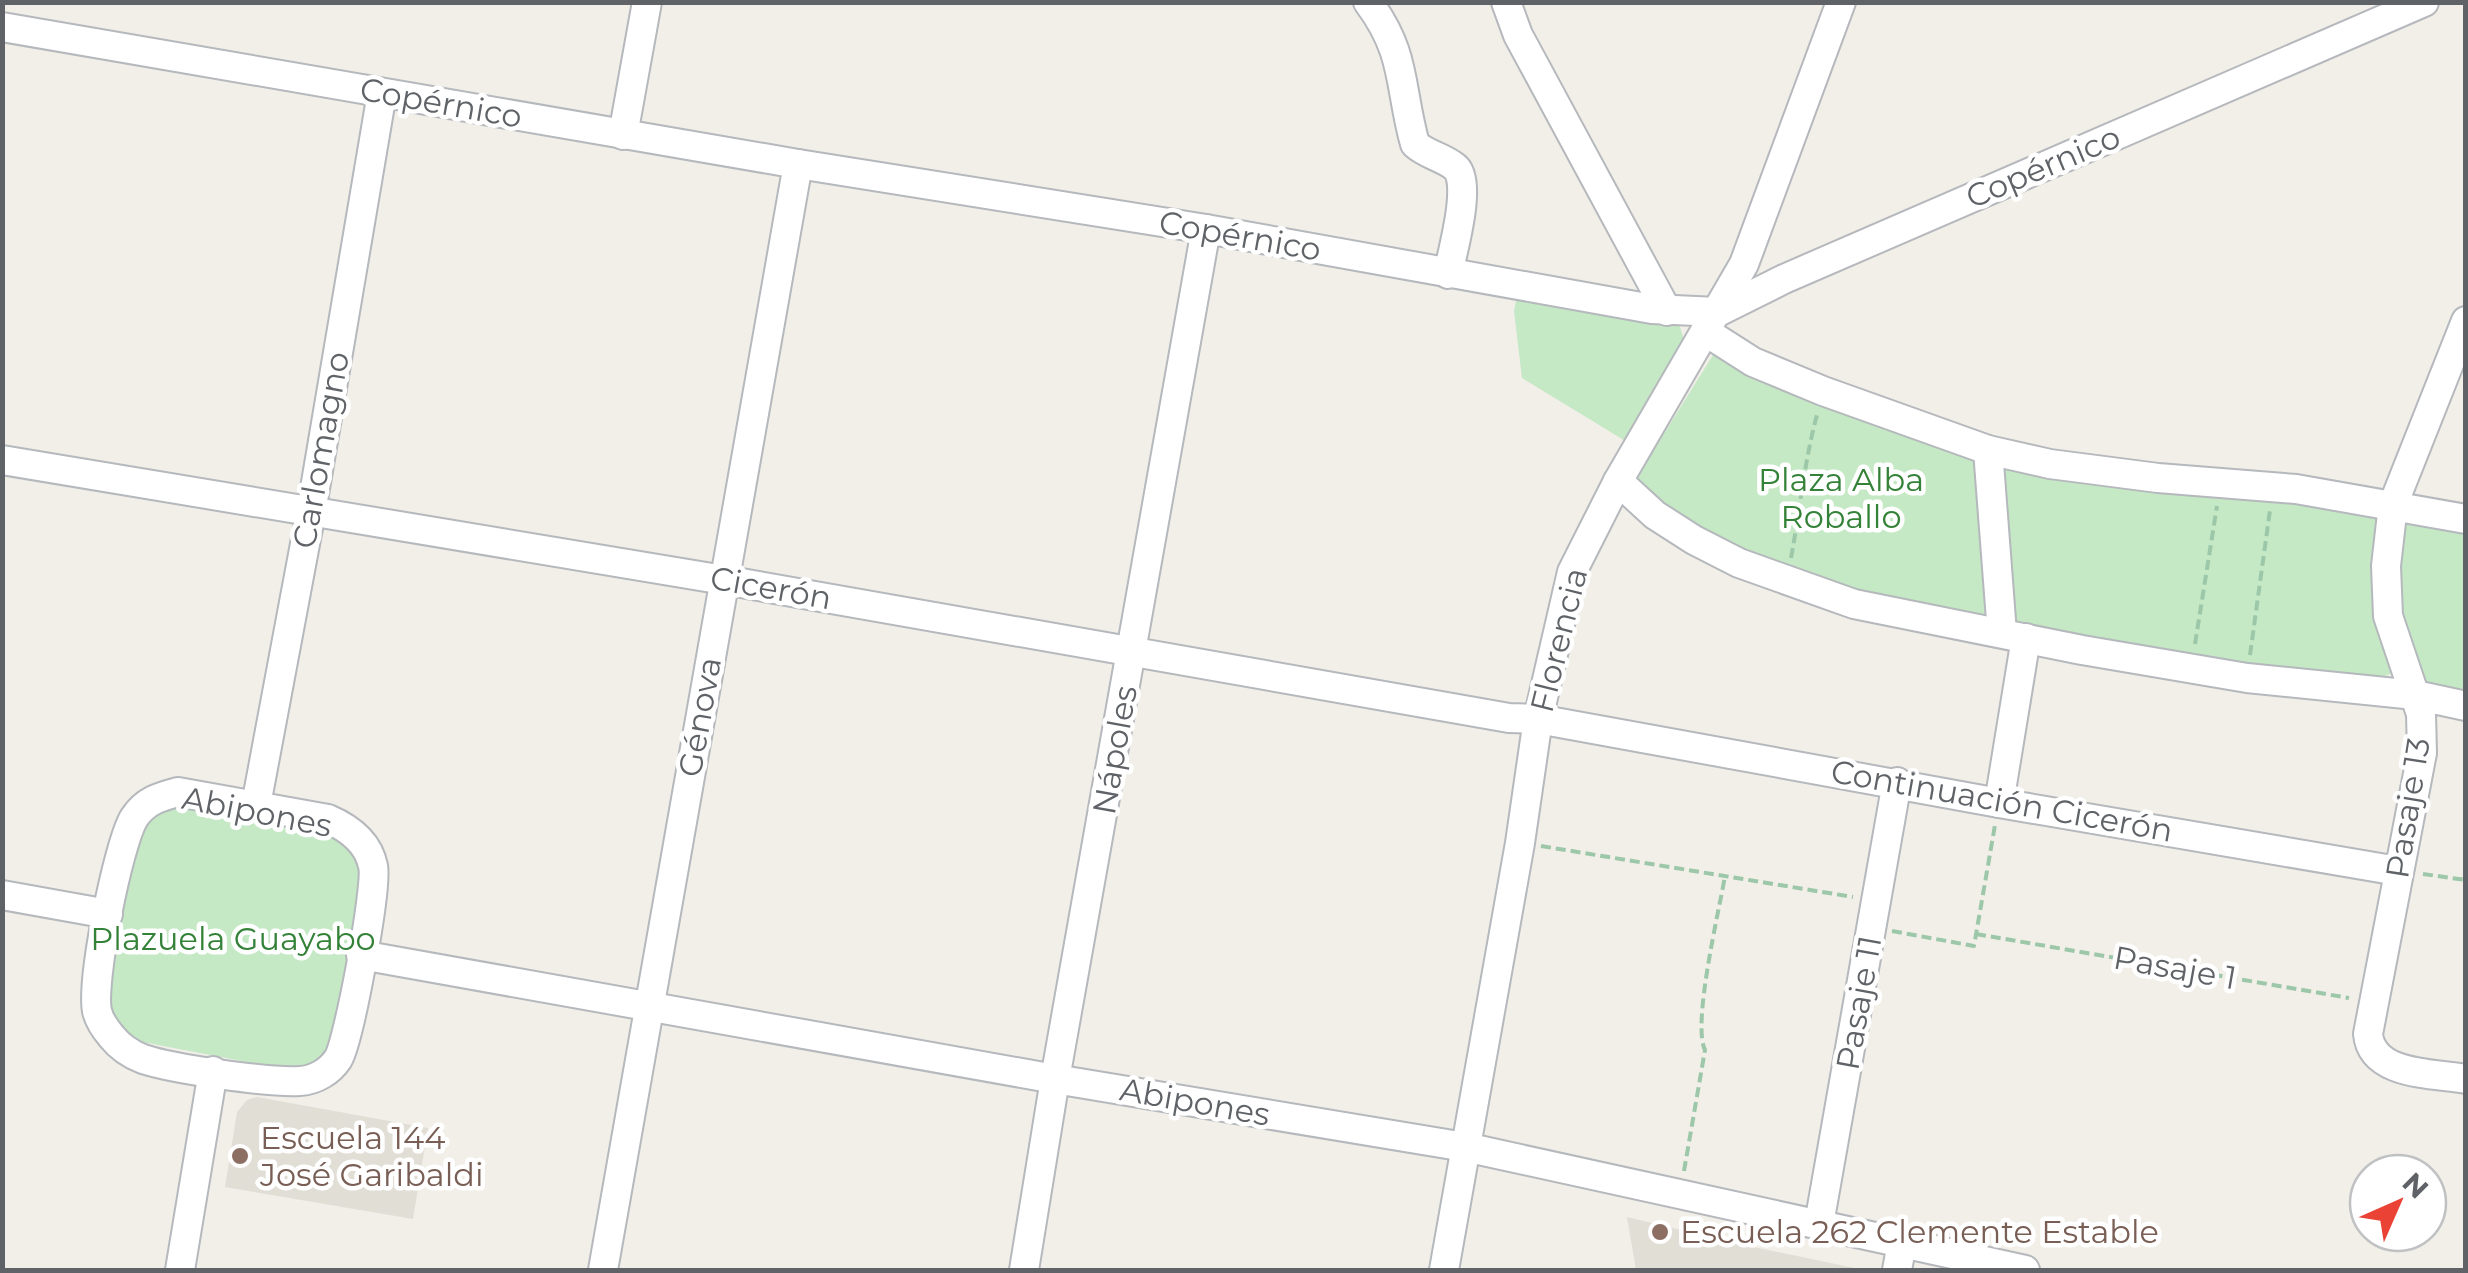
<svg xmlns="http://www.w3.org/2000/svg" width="2468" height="1273" font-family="Montserrat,sans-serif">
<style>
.education{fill:#e1ded6}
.green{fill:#c5e8c5}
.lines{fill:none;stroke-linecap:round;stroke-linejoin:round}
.minor-casing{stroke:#b5b8bc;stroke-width:32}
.path{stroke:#9cc7a9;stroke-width:4;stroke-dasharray:10 5;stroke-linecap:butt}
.minor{stroke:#fff;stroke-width:28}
.education-dot{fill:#8d6e63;stroke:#fff;stroke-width:4}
.labels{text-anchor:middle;stroke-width:9;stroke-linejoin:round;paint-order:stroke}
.street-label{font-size:32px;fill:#5f6368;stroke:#fff}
.park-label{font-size:32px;fill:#348238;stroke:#fff}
.education-label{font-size:32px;fill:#785e54;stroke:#fff;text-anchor:start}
</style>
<rect width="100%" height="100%" fill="#f1efe8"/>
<g class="education">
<polygon points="257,1097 428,1128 413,1219 225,1187 237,1112 247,1100"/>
<polygon points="1627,1217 1754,1247 1864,1270 1636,1270"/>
</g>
<g class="green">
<polygon points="1517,296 1667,316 1680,327 1684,340 1627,442 1522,378 1514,311"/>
<polygon points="1713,355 1798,390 2019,466 2118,488 2171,487 2383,513 2465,529 2465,700 2429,688 2419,680 2390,674 2374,680 2287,672 1886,604 1748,553 1651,497 1637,477"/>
<path d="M176 804 330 829 355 846 363 878 335 1036C327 1052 317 1066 299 1072L132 1040 111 1017 106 989 114 939 142 821Z"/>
</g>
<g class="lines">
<g class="minor-casing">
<g id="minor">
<path d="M1368 2C1407 54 1399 87 1415 144 1427 155 1443 157 1455 167 1473 181 1452 253 1448 274"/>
<polyline points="1506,2 1518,35 1667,311"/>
<polyline points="2,27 798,164 1206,229 1652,309 1718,312 1784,279 2424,2"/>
<polyline points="623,135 647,2"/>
<path d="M2466 321 2393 505 2386 566 2388 616 2421 714 2422 753 2368 1034C2372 1076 2433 1073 2466 1079"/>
<polyline points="1706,332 1753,362 1823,391 1988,450 2050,464 2158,478 2296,489 2466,519"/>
<polyline points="1988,450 2002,633"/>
<polyline points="2,460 724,580 1509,718 1538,719 1999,803 2398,871"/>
<polyline points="1618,481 1655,515 1694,540 1739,563 1854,604 2082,650 2247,678 2415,695 2466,706"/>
<path d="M178 792 328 819C349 828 368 842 373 866 378 885 349 1041 338 1059 330 1071 316 1080 300 1081 269 1083 173 1069 143 1059 130 1054 120 1047 112 1037 106 1030 99 1020 97 1011 91 981 118 845 134 818 145 801 159 797 178 792Z"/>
<polyline points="1999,803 2026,638"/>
<polyline points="256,805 311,512 382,93"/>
<polyline points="2,895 108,914"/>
<polyline points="361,955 1055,1079 1465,1147 2025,1270"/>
<polyline points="1819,1224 1897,782"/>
<polyline points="180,1270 213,1071"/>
<polyline points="603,1270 798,164"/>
<polyline points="1024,1270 1055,1079 1206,229"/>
<polyline points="1444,1270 1520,843 1538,719 1572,572 1618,481 1744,264 1841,2"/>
<polyline points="1897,1270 1902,1243"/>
</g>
</g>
<g class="path">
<path d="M1791 558C1800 510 1804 462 1817 415"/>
<polyline points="2195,644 2217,506"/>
<polyline points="2250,655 2270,510"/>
<polyline points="1541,846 1853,897"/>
<polyline points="2423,874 2466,880"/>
<polyline points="1892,931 1974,946 1995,825"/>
<polyline points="1976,934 2349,998"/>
<path d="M1684 1171 1705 1050C1692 1024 1719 911 1725 876"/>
</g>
<use href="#minor" class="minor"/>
</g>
<g class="education-dot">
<circle cx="240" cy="1156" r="10"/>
<circle cx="1660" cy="1232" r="10"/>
</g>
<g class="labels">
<g class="street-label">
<text transform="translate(441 103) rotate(10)" y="11">Copérnico</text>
<text transform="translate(2043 167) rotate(-23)" y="11">Copérnico</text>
<text transform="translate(1240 236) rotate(10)" y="11">Copérnico</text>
<text transform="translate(321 450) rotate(-80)" y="11">Carlomagno</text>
<text transform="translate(771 588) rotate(10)" y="11">Cicerón</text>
<text transform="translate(1559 640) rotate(-76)" y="11">Florencia</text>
<text transform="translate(700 717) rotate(-80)" y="11">Génova</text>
<text transform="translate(1115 750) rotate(-80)" y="11">Nápoles</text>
<text transform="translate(2002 801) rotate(10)" y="11">Continuación Cicerón</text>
<text transform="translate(2408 808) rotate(-81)" y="11">Pasaje 13</text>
<text transform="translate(257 812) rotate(11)" y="11">Abipones</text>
<text transform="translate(2175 968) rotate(10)" y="11">Pasaje 1</text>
<text transform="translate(1859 1003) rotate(-80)" y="11">Pasaje 11</text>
<text transform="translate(1195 1102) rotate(10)" y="11">Abipones</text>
</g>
<g class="park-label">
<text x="1841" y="491">Plaza Alba<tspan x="1841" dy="37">Roballo</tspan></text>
<text x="233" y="950">Plazuela Guayabo</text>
</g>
<g class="education-label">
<text x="260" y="1149">Escuela 144<tspan x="260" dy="37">José Garibaldi</tspan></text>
<text x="1680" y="1243">Escuela 262 Clemente Estable</text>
</g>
</g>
<rect width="2468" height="1273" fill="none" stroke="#5f6368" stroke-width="10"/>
<g transform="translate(2398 1203) rotate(45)"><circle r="48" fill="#ffffff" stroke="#bfc1c3" stroke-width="2.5"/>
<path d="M0-8L18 38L0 25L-18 38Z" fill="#ea4335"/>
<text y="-15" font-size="28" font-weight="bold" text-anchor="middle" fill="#5f6368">N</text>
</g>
</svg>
